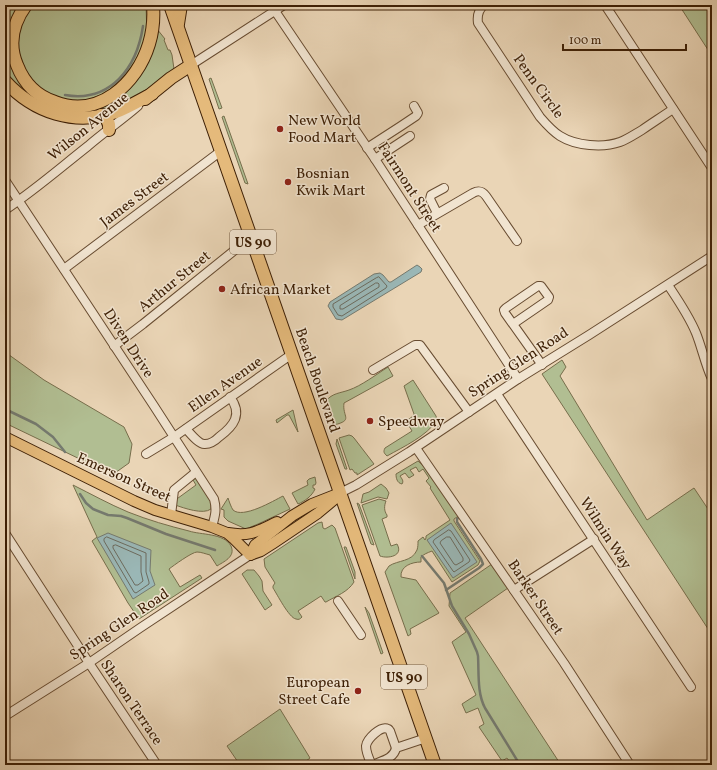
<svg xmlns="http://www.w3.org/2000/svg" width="717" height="770" font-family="Vollkorn,serif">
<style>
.green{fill:#b1be92;stroke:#776e4c}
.water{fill:#9ab7b6;stroke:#757a6f}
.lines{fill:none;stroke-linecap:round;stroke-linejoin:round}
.shore{stroke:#6c6b5e;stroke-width:1}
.stream{stroke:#757a6f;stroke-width:2.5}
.minor-casing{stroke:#684c31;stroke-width:10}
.major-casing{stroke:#3d1f05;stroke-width:12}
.highway-casing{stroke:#3d1f05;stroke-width:14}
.minor{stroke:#f1e4d0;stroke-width:8}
.major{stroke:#e5ba7b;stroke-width:10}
.highway{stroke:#e5ba7b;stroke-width:12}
.poi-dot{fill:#8f2418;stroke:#f1e4d0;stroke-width:1.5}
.labels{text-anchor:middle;stroke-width:3;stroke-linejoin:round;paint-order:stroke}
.shield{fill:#f1e4d0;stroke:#735a42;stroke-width:1}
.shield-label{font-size:14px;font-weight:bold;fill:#3d1f05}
.street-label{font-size:15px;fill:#3d1f05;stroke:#f1e4d0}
.poi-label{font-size:15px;fill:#3d1f05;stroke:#f1e4d0;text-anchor:start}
</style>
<rect width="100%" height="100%" fill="#ead5b6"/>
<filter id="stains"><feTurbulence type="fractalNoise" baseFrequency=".005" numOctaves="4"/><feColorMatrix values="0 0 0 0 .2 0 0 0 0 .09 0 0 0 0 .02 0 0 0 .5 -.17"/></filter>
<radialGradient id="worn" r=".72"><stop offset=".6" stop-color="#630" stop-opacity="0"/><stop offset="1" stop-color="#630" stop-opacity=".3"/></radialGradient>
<g class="green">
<polygon points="5,5 20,5 8,33 36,98 108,103 157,29 165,39 164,40 168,50 170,50 172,55 174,69 136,98 101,112 51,109 12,83 5,75"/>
<polygon points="32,5 146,5 147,36 133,68 111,91 82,102 54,98 34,85 20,62 17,36 25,14"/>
<polygon points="679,5 712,5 712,56"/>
<polygon points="211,78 222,108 219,109 209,79"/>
<polygon points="224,116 248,184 245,183 222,117"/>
<polygon points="5,352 44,380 124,427 132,444 129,463 115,473 86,462 5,423"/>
<polygon points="562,360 566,367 560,376 647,520 694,488 712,515 712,635 542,374"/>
<path d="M388 367 393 376 344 403C342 417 354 420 334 425L326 401C332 393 341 393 349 390 361 386 377 374 388 367Z"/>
<path d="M413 380 436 416 437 420C427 436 403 447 387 456 384 453 383 452 385 448L412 431 406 421 412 417 414 414 404 386Z"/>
<polygon points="293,410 298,432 289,415 287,415 277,423 276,420"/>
<polygon points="349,435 352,436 354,438 374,464 357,475 357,473 355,473 352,469 350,470 339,438"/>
<polygon points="337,439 347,469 345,469 336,444"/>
<path d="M418 461 428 470 460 515 454 519V521L480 561 478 565 452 582 432 551C427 553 424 554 421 557V562C412 562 400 566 401 577L416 580 439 613 410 629 411 634 408 636 385 572C386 570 388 568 389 566 398 560 412 562 417 550 418 547 418 544 418 541L423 537 425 540 426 538V536L450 520 430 488 431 487 426 481 429 478 423 469 419 472 416 467 410 470 414 475 409 478 405 473 400 476C402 479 404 481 402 484 397 483 396 478 396 474Z"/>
<path d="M315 477 316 483 315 485H313V488L315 489C312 496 305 501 298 504L292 493 308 485 307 481 309 479Z"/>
<path d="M196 478 211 500V509C203 515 184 508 175 505L174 501 196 485 193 480Z"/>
<polygon points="381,484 386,488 389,493 387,499 378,497 361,503 363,494 369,492"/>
<path d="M73 485C91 494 109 504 128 512 148 520 169 526 189 531 201 535 224 533 231 546 236 557 223 562 217 566L210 555C206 554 201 552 197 552 192 552 173 566 169 569L180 587 200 575 202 578 139 619 128 603 92 541 97 537Z"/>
<path d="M283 496 290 509 258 524 246 529 228 521 224 517V510L221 509 228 498C229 501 231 507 233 510 243 519 273 501 283 496Z"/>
<path d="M379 499 386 501C384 506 384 511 387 515V517L382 519 391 546 397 544C404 556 388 559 380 556L362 505Z"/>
<polygon points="357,503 359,504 374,545 371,544"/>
<path d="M322 522 323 528 325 529 332 525 335 528 354 582C348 592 336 596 326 602H325L321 596 298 611 302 617C300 619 299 620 296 619 289 618 277 594 273 588V586L275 583 265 567 264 559 318 523Z"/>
<polygon points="344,547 346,547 355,572 355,579"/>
<polygon points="492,564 508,588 465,618 561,765 512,765 507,758 502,761 479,727 484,724 478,708 466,713 462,704 476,695 452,642 466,632 449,606 450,593"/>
<polygon points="247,570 254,570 259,576 262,581 263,591 272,605 265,610 242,574"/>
<polygon points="365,607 369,613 383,653 381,654"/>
<polygon points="280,709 310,758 301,765 240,765 227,746"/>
</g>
<g class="water">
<polygon points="417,265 420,267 422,269 421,272 342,320 336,319 328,306 330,302 374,274 380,273 383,275 389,282 391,282"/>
<polygon points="451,523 477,562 453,578 427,540"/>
<polygon points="108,533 151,550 150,571 155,585 133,599 103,548 97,538"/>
</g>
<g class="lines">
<g class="shore">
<polygon points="379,277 387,286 386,288 342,316 338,315 333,307 333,304 376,278"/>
<polygon points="376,283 378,283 379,284 379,287 343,309 340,309 340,306"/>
<polygon points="449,530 451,531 470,560 469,562 454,572 453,571 433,542 434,540"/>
<polygon points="107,537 146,553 146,572 149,582 149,584 136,593 134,592 104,541 104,539"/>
<polygon points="447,537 450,537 463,558 463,561 456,565 454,564 440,543 441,541"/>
<polygon points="116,545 141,556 141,572 143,581 138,585 135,585 113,548 113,546"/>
</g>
<g class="stream">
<path d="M65 95C111 103 137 67 143 26"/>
<polyline points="5,409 36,424 53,437 65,452"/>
<polyline points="80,494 86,503 93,509 108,515 121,516 127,518 166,534 215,550"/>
<path d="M422 556 444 583 452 606 469 634 477 652 478 656C479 673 477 693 485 708L520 765"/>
<polyline points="446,590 479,568 483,564 481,559 457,522 457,519 459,517"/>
</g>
<g class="minor-casing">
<g id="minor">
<polyline points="273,5 275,11 375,159 518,379"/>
<path d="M484 5C478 10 477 16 478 23L540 117C546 124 552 131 560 136 576 146 603 148 620 142 628 139 635 134 642 130 652 123 663 116 673 109"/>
<polyline points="605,5 712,168"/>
<polyline points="191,65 284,5"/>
<polyline points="367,148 401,126 416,116 418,113 414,106"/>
<polyline points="375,159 410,136"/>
<path d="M5 180 154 406 214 499C217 510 215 516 212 527"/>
<path d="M5 210C35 190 60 168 88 146 104 132 122 120 138 106"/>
<polyline points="437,213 430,199 431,195 444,188"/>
<path d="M418 225 473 193C479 190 482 191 486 196L517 241"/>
<polyline points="64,269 221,151"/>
<path d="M668 285C678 300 689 316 696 333 702 348 705 364 712 379"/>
<polyline points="513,324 548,300 549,297 541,286 538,286 506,308 504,310 505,313 542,365"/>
<polyline points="114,346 143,324 251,237"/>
<polyline points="373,370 415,345 420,345 469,412"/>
<polyline points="497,394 691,687"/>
<path d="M186 429C190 433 199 445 205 444 210 444 216 440 219 437 234 426 243 414 230 397"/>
<polyline points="416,448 564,663 630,765"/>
<polyline points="146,454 174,437 292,354"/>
<polyline points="340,493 356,485 409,452 518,379 589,335 712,256"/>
<polyline points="171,515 174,490 196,472"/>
<polyline points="5,533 89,663 157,765"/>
<polyline points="514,590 594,539"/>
<polyline points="338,601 361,635"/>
<polyline points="5,716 89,663 140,628 250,555"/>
<path d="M372 765C369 759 366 753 366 746 367 739 381 725 388 729 389 729 389 730 390 731L396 748"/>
<path d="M372 765C381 761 394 759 396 748L426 738"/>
</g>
</g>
<g class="major-casing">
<g id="major">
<polyline points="5,437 134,501 155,510 212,527 227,533 234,539 250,555"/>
<path d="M228 533C250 537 258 531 277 522"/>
<polyline points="250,555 255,545 292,516 312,504 340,493"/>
<polyline points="250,555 261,551 272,544 318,513 336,498"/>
</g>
</g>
<g class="highway-casing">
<g id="highway">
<path d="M26 5C13 23 8 44 17 65 24 83 36 96 55 102 98 119 137 84 149 44 153 31 154 18 153 5"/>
<polyline points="170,5 435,765"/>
<polyline points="178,24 181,5"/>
<path d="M5 81C34 113 75 126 116 112 129 107 140 100 152 94"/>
<polyline points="145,99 171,78 191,65"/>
<path d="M101 115C107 118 110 123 109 130"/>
</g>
</g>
<use href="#minor" class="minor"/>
<use href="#major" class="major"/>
<use href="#highway" class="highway"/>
</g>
<g class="poi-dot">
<circle cx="280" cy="129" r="4"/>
<circle cx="288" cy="182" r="4"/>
<circle cx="222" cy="289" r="4"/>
<circle cx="370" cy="421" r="4"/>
<circle cx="358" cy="691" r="4"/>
</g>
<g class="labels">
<g class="shield">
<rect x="230" y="230" width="46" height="24" rx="3"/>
<rect x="381" y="665" width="46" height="24" rx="3"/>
</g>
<g class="shield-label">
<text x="253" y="247">US 90</text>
<text x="404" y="682">US 90</text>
</g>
<g class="street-label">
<text transform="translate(539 86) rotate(54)" y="5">Penn Circle</text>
<text transform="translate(88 126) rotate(-39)" y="5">Wilson Avenue</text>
<text transform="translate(410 187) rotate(57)" y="5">Fairmont Street</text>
<text transform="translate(134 199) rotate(-37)" y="5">James Street</text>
<text transform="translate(174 281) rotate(-39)" y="5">Arthur Street</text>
<text transform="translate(129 343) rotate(57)" y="5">Diven Drive</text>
<text transform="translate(518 362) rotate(-33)" y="5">Spring Glen Road</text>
<text transform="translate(318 380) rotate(71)" y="5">Beach Boulevard</text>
<text transform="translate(225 384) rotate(-35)" y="5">Ellen Avenue</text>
<text transform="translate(124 477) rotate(24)" y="5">Emerson Street</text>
<text transform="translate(606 533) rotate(57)" y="5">Wilmin Way</text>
<text transform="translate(536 597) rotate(56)" y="5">Barker Street</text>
<text transform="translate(119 624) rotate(-34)" y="5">Spring Glen Road</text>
<text transform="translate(132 702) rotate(56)" y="5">Sharon Terrace</text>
</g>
<g class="poi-label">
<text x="288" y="125">New World<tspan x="288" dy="17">Food Mart</tspan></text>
<text x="296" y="178">Bosnian<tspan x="296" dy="17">Kwik Mart</tspan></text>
<text x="230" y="294">African Market</text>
<text x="378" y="426">Speedway</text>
<text x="350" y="687" text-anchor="end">European<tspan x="350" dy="17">Street Cafe</tspan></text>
</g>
</g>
<rect width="717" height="770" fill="none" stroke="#ead5b6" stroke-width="20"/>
<rect x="6" y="6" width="705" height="758" fill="none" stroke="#3d1f05" stroke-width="2"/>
<rect x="10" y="10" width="697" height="750" fill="none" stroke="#3d1f05"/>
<path d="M563 44v6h123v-6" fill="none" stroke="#3d1f05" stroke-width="2"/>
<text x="569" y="44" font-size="12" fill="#3d1f05" stroke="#f1e4d0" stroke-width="3" paint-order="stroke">100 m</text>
<rect width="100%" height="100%" filter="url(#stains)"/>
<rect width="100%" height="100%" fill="url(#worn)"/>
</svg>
